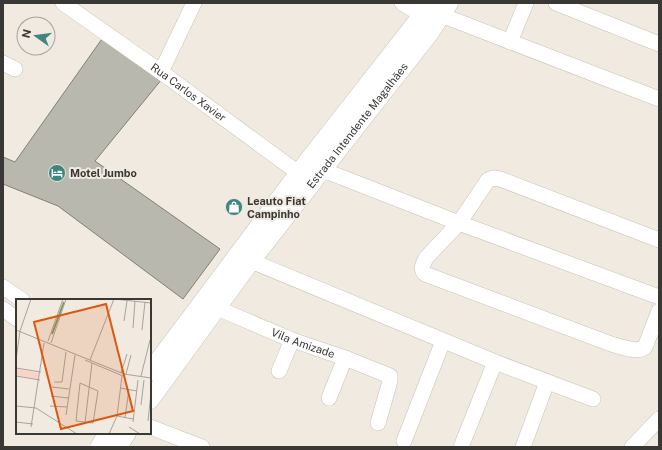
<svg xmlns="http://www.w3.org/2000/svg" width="662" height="450" font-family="'Public Sans',sans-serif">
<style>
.building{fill:#b9b8ae;stroke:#818077}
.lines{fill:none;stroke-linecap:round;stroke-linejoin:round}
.minor-casing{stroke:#c8c2b9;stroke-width:16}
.major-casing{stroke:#c8c2b9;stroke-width:19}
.minor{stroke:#fff;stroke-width:15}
.major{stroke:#fff;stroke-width:18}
.labels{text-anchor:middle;stroke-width:4;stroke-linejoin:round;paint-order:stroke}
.street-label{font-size:11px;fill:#3a3835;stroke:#f0eae1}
.poi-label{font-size:11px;font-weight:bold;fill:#3a3835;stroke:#f0eae1;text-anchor:start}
.inset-river{fill:none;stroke:#839654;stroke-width:2}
.inset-road{fill:none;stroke:#a7a39c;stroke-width:1}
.view{fill:#df570e;fill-opacity:0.15;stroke:#df570e;stroke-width:2}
.inset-edge{fill:none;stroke:#3a3835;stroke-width:2}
</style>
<rect width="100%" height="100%" fill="#f0eae1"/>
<polygon class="building" points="104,36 162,79 95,161 220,249 183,299 58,206 3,184 3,157 15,162"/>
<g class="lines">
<g class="minor-casing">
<g id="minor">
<path id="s1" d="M63 3 161 72 308 180"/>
<polyline points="402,3 422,15"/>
<polyline points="556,3 659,44"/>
<polyline points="441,15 659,99"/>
<polyline points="510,42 526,3"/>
<polyline points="3,63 15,69"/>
<polyline points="161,72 194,3"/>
<polyline points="323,170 459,223 659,297"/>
<path d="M659 240 500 179 493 178 488 180 459 223 426 258C423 264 420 269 425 274L611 344C620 346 637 354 645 347L659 311"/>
<polyline points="251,261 495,362 593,399"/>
<polyline points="3,287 22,300"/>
<path id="s2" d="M217 308 292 340 345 358 390 376V381L378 423"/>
<polyline points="3,309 17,319"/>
<polyline points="279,371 292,340"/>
<polyline points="329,398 345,358"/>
<polyline points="150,427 202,447"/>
<polyline points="404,441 443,341"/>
<polyline points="461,447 495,362"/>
<polyline points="523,447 547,382"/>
<polyline points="632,447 659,419"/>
</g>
</g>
<g class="major-casing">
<g id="major">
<polyline points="150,372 307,162 422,15 430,3"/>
<path id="s3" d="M150 400 251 261 429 34 449 3"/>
<polyline points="99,447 108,433"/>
<polyline points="118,447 127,433"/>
</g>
</g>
<use href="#minor" class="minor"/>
<use href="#major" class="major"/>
</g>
<defs>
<g id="hotel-disc" transform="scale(0.9)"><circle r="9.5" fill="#3f867e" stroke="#f0eae1"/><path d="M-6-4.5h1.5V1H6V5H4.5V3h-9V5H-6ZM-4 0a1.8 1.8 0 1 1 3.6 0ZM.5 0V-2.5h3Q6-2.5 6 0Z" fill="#fff"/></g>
<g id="shop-disc" transform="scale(0.9)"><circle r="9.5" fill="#3f867e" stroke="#f0eae1"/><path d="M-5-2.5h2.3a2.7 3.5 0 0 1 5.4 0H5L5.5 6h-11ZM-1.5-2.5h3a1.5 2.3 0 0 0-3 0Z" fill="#fff"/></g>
</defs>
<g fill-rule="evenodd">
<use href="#hotel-disc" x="57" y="173"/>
<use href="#shop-disc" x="234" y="207"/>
</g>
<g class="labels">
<g class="street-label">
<text dy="4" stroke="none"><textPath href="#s1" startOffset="154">Rua Carlos Xavier</textPath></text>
<text dy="4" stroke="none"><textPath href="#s3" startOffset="344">Estrada Intendente Magalhães</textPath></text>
<text dy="4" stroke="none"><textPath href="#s2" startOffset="93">Vila Amizade</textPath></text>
</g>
<g class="poi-label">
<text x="70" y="177">Motel Jumbo</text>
<text x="247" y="205">Leauto Fiat<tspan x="247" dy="13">Campinho</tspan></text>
</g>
</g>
<g transform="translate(16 299)">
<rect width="135" height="135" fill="#f0eae1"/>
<path d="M0 70 23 74 22 80 0 76Z" fill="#fad2c6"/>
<path class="inset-river" d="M36 35 48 3"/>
<path class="inset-road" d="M98 0 135 4M108 22 111 2M117 29 119 2M0 31 108 75 135 79M126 31 129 3M32 42 47 0M35 44 50 0M0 61 4 32 15 0M69 61 107 77M74 61 98 0M0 69 25 73M105 74 111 55M110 75 115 56M0 77 24 81M125 77 134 41M38 83H46L50 53M64 84 82 92 77 124 60 122ZM36 88 53 90M104 89 121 92M35 97 52 99M125 106 128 81M0 107 20 109 61 135M34 107 51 108M50 116 59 56M101 117 117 120M109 119 113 90M132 122 135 94M0 123 17 125M117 123 122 81M69 124 76 64M15 128 28 44M113 128 124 135M93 135 101 117 106 77"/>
<path class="view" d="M90 5 117 112 45 130 18 23Z"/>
<rect width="135" height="135" class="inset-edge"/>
</g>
<rect width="662" height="450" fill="none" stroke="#3a3835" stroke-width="8"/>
<g transform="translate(36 36) rotate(284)"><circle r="19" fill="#f0eae1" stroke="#a7a39c"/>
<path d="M0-3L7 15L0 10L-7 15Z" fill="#3f867e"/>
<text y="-6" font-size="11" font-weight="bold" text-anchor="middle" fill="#3a3835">N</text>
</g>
</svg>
